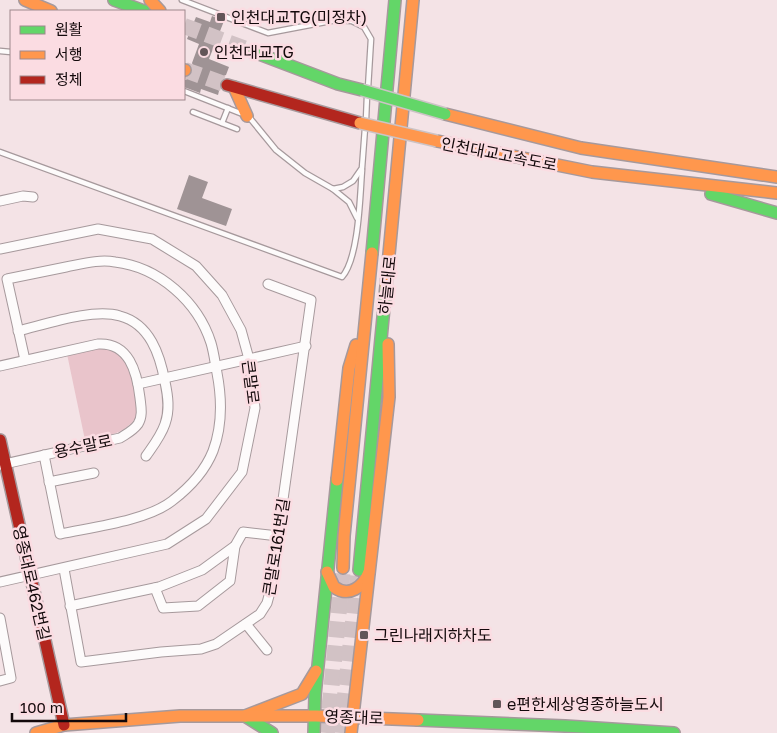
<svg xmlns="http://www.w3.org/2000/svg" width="777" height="733" font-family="'Golos Text','Noto Sans KR',sans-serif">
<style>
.green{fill:#e9c4cb}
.building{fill:#9f9395}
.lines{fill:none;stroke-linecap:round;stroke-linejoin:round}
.highway-tunnel{stroke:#d2c2c5;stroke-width:16;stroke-dasharray:16 8;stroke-linecap:butt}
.lane-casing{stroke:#a6999c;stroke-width:7}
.street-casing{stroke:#a6999c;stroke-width:11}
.fast-casing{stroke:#a6999c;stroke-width:14}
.slow-casing{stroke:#a6999c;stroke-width:14}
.jam-casing{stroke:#a6999c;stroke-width:14}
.lane{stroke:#fdfbfb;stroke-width:4.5}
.street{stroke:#fdfbfb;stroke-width:9}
.fast{stroke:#63d668;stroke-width:11}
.slow{stroke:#ff974d;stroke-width:11}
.jam{stroke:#b3261e;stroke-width:11}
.fast-bridge-casing{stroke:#ccc3c5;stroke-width:14;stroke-linecap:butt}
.slow-bridge-casing{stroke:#ccc3c5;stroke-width:14;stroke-linecap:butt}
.fast-bridge{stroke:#63d668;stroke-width:11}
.slow-bridge{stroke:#ff974d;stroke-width:11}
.poi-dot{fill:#625558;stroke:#fbdce2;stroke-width:2}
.labels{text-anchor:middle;stroke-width:5;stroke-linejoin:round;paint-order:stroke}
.poi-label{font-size:16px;fill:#13090b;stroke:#fbdce2;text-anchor:start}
.street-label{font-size:16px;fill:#13090b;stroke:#fbdce2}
</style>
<rect width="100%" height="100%" fill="#f4e3e6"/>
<path class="green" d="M101 347C109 348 117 350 122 356 131 365 140 403 136 416 135 419 132 423 129 425 118 436 100 437 85 440L67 354Z"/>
<g class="building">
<polygon points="212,16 224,21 209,59 229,67 226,75 221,77 218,82 217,87 219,91 218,95 201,89 200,93 184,87 185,80 190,78 195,70 192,63 199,44 187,39 196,17 210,22"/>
<polygon points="189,175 208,182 202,198 232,209 226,226 177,209"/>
</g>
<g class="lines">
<g class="highway-tunnel">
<polyline points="184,26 254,52"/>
<polyline points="185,70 227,85"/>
<polyline points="327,733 343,568"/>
<polyline points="341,733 358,576"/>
</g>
<g class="lane-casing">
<g id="lane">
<polyline points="182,0 268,33 336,20 352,21 364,27 371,39 368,88"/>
<polyline points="0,51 11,52"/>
<polyline points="184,91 240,113"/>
<polyline points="193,112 237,129"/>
<polyline points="249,117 276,150 305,173 333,189 343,187 353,181 362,168 365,128"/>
<polyline points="366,120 367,96"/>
<polyline points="222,123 228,108"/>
<path d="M0 152 342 277C359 258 360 195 362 170"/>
<polyline points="333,189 349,202 357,218"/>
</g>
</g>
<g class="street-casing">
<g id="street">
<polyline points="0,201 23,196 33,197"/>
<polyline points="0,249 98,229 152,239 196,266 222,295 241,330 249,359 255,408 242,472 206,519 167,544 0,582"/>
<path d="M18 331C47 324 93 308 120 316 150 324 160 355 165 382 168 396 170 410 165 424 161 436 153 446 146 456"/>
<path d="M25 360 7 279C27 275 46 271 66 267 82 264 99 259 115 262 159 267 198 302 211 343 214 353 215 363 217 373 222 399 222 427 213 451 205 471 189 488 172 501 146 521 93 527 60 534L44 455"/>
<path d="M0 366 98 344C129 342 137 372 140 398 141 407 143 416 138 424 133 431 126 434 120 438L0 465"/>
<polyline points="138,384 306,346"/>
<polyline points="49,482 94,473"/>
<polyline points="64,569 81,662 161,652 201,649 216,644 260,614 267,603 270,592 311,300 268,284"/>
<polyline points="155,588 163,608 198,606 230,581 235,546"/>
<polyline points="70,606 159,587 202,570 235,546 243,532 278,536"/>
<polyline points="0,618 11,678 0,681"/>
<polyline points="246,624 267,650"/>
</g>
</g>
<g class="fast-casing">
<g id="fast">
<polyline points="114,0 144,11"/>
<polyline points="254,52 338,84 362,90"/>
<polyline points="711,194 777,213"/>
<polyline points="372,253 395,0"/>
<polyline points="359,570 386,286"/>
<polyline points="245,716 272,733"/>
<polyline points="418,720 565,726 674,733"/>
<polyline points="314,733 315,695 337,480"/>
</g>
</g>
<g class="slow-casing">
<g id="slow">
<polyline points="25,0 51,11"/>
<polyline points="150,0 160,11"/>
<polyline points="184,70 185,70"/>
<polyline points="234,87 247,116"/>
<polyline points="445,114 581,148 777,177"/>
<polyline points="437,141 592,172 777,193"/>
<polyline points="386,286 413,0"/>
<polyline points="337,480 349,368 356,345"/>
<polyline points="343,568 344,536 372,253"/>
<path d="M327 572 334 587C349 598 363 587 369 572"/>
<polyline points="245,716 302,694 316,671"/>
<polyline points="36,733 64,725 180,716 316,716 418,720"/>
<polyline points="351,733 389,397 388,344"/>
</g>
</g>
<g class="jam-casing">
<g id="jam">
<polyline points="227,85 360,123"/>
<polyline points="0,440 64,725"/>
</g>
</g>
<use href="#lane" class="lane"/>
<use href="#street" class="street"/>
<use href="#fast" class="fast"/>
<use href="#slow" class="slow"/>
<use href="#jam" class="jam"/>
<g class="fast-bridge-casing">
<polyline id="fast-bridge" points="362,90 445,114"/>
</g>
<g class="slow-bridge-casing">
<polyline id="slow-bridge" points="360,123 437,141"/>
</g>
<use href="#fast-bridge" class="fast-bridge"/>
<use href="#slow-bridge" class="slow-bridge"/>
</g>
<g class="poi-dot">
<rect x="216" y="12" width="10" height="10" rx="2.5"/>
<circle cx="204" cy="52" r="5"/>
<rect x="359" y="630" width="10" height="10" rx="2.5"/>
<rect x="492" y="699" width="10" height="10" rx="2.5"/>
</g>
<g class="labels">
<g class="poi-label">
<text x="231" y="23">인천대교TG(미정차)</text>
<text x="214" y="58">인천대교TG</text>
<text x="374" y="641">그린나래지하차도</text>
<text x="507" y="710">e편한세상영종하늘도시</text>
</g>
<g class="street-label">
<text transform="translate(499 154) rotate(11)" y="6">인천대교고속도로</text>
<text transform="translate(387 285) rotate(-84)" y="6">하늘대로</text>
<text transform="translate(251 382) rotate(83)" y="6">큰말로</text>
<text transform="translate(83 446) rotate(-12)" y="6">용수말로</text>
<text transform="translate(276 547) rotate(-81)" y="6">큰말로161번길</text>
<text transform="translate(32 583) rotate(77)" y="6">영종대로462번길</text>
<text transform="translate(354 717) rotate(2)" y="6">영종대로</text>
</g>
</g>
<rect x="10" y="10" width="175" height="90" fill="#fbdce2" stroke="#9e888c"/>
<rect x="20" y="26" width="25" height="8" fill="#63d668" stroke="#9e888c"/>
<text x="55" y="35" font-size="15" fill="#13090b">원활</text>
<rect x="20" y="51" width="25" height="8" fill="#ff974d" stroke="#9e888c"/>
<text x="55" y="60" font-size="15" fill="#13090b">서행</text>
<rect x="20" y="76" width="25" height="8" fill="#b3261e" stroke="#9e888c"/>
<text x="55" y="85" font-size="15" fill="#13090b">정체</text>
<path d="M12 713v8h114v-8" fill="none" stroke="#13090b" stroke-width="2.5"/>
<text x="20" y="713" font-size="15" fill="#13090b" stroke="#fbdce2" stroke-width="4" paint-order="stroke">100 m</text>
</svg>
